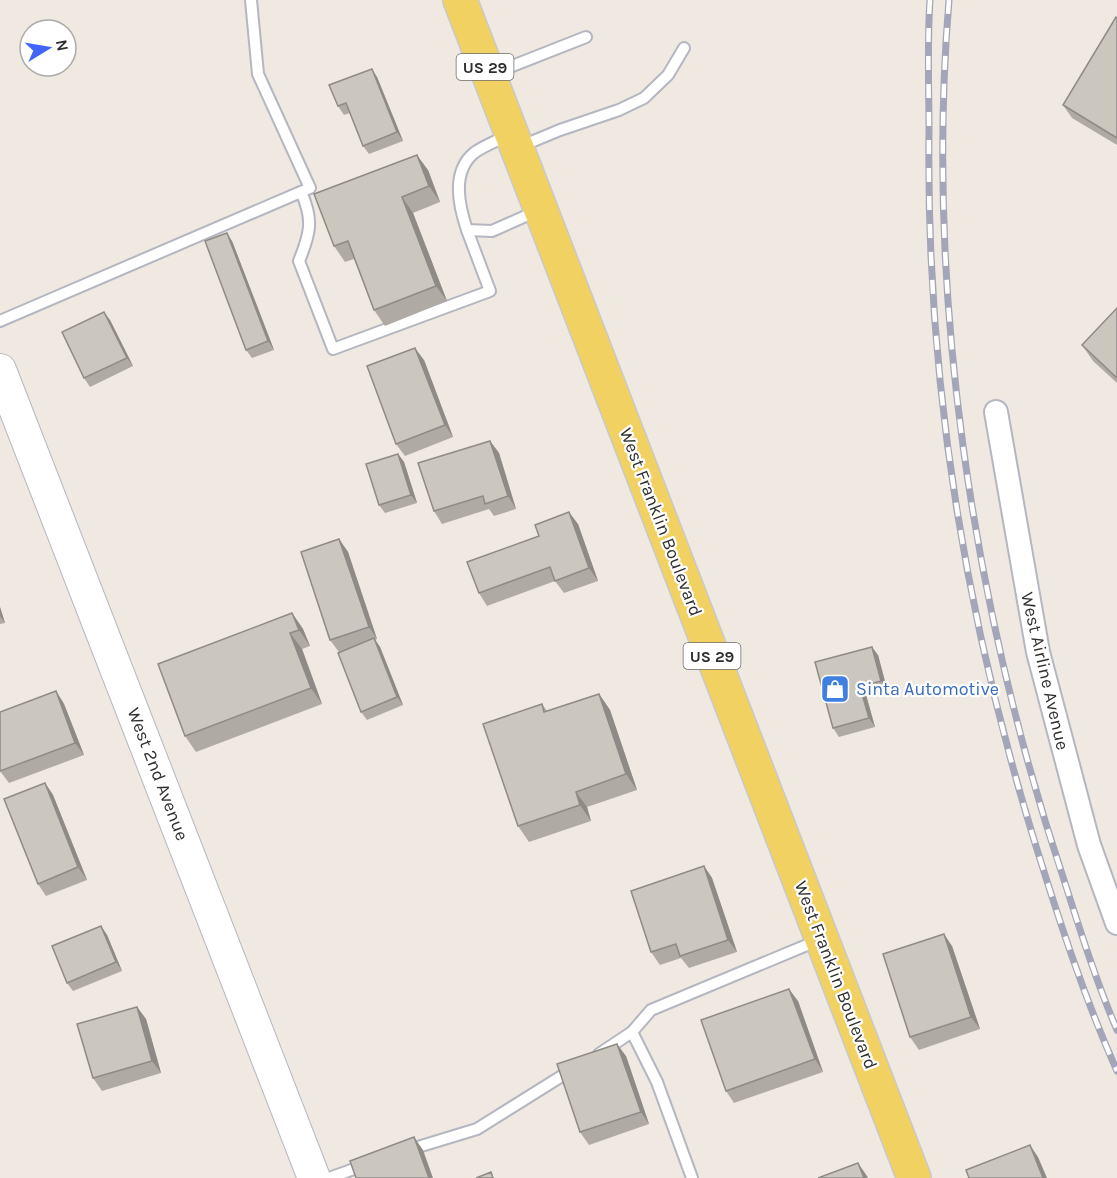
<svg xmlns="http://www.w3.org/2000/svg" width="1117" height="1178" font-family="Karla,sans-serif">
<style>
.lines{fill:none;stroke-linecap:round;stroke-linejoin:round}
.lane-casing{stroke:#b4b7c1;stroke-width:14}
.street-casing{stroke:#b4b7c1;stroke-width:26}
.secondary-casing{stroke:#b4b7c1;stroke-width:34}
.primary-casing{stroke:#c9c9c9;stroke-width:36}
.lane{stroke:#fff;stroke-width:10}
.street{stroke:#fff;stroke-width:22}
.secondary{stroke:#fff;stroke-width:32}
.primary{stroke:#f2d163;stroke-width:33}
.rail-casing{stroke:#a3a6b8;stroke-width:7}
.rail{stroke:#fff;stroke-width:4.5;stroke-dasharray:14;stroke-linecap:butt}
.wall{fill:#afaba4}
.shaded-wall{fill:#8e8b86}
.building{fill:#cbc7bf;stroke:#8e8b86;stroke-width:1.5}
.labels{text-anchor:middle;stroke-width:4.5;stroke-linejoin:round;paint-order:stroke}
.shield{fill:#fff;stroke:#6d6d6d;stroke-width:1.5}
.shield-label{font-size:16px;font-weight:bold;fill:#2e2e2e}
.street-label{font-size:18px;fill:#2e2e2e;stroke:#fff}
.shop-label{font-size:18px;fill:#366cbe;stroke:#fff;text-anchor:start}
</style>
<rect width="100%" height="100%" fill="#efe9e1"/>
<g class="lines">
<g class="lane-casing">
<g id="lane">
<polyline points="492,74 586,37"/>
<path d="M508 135C497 141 483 146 474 153 451 172 459 206 467 230L492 231 537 211"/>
<polyline points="519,147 560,130 619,110 644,98 668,75 684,48"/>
<path d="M301 192C314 220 310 234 299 261L333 349 490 291 467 230"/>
<polyline points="0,321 310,188 258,74 251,0"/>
<polyline points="632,1032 651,1010 819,940"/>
<polyline points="599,1054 632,1032 657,1082 692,1178"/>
<polyline points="408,1150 477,1129 573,1069"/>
<polyline points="329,1178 365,1165"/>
</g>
</g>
<g class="street-casing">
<polyline id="street" points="996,412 1038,652 1089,845 1117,923"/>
</g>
<g class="secondary-casing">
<polyline id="secondary" points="0,370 314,1178"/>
</g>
<g class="primary-casing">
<polyline id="primary" points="460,0 914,1178"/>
</g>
<use href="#lane" class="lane"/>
<use href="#street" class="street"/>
<use href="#secondary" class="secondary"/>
<use href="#primary" class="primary"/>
<g class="rail-casing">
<g id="rail">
<path d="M930 0C927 44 929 88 929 132 926 373 964 613 1035 843 1059 920 1084 997 1117 1071"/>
<path d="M949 0C925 290 972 605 1064 880 1080 930 1096 981 1117 1030"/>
</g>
</g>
<use href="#rail" class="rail"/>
</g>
<g class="wall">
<polygon points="1117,18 1117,145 1072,118 1063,105"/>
<polygon points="377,77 403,141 369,154 363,146 350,113 344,115 338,106"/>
<polygon points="428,170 440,202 413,213 447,301 385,326 374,310 354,259 345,262 334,246"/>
<polygon points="232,241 274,350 252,358 246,350"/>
<polygon points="1117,308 1117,383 1093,361 1082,345"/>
<polygon points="110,320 133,366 90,387 84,378"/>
<polygon points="424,360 453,437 405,456 396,444"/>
<polygon points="490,441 499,453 516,509 494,516 489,509 442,524 434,511"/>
<polygon points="398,454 404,462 417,503 385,513 379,505"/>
<polygon points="578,524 598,581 564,593 555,581 487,606 479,593 539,536"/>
<polygon points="339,539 348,552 377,639 375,640 380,647 403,705 367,720 361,712 339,652 330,640"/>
<polygon points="0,607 5,623 0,624"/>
<polygon points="292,613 303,629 310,646 302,649 322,704 196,752 185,736"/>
<polygon points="878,655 887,689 866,695 875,727 839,737 833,728"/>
<polygon points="56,691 64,704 84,755 9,783 0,771"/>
<polygon points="599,694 610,710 637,790 587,807 591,821 529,842 518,826 542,704 547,711"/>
<polygon points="45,783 53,795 87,880 46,896 38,884"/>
<polygon points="704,866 712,878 737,952 689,968 681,958 660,965 651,952"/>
<polygon points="101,926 107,935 122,971 73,991 67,983"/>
<polygon points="952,946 980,1029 919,1050 910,1037"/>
<polygon points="798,1001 823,1072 734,1103 726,1091"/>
<polygon points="137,1007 146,1019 161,1073 102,1091 93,1078"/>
<polygon points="626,1056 649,1124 589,1145 580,1132"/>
</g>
<g class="shaded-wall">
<polygon points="372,69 377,77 403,141 397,132"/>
<polygon points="417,155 428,170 440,202 429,186"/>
<polygon points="402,197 413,213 447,301 436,286"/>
<polygon points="227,233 232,241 274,350 268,341"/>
<polygon points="104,312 110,320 133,366 127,358"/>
<polygon points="415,348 424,360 453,437 445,425"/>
<polygon points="490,441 499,453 516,509 508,496"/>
<polygon points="398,454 404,462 417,503 411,495"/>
<polygon points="569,512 578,524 598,581 589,568"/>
<polygon points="339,539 348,552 377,639 369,627"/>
<polygon points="0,607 5,623 0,616"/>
<polygon points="292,613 303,629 310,646 299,630"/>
<polygon points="290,633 302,649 322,704 311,688"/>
<polygon points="374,638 380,647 403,705 397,697"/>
<polygon points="872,647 878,655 887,689 881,681"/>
<polygon points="860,687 866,695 875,727 869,718"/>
<polygon points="56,691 64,704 84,755 75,743"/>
<polygon points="599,694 610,710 637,790 626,774"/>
<polygon points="45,783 53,795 87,880 78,867"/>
<polygon points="576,792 587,807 591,821 580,805"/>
<polygon points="704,866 712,878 737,952 728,940"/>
<polygon points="101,926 107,935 122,971 116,962"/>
<polygon points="944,934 952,946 980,1029 971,1017"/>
<polygon points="789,989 798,1001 823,1072 815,1059"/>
<polygon points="137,1007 146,1019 161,1073 152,1061"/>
<polygon points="617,1044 626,1056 649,1124 641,1112"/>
<polygon points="414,1137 423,1150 433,1178 429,1178"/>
<polygon points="1030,1145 1038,1157 1047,1178 1043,1178"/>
<polygon points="858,1163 867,1176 868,1178 864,1178"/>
</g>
<g class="building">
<polygon points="1116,17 1117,18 1117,138 1063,105"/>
<polygon points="372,69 397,132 363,146 346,103 338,106 329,85"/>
<polygon points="417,155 429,186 402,197 436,286 374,310 348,241 334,246 314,194"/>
<polygon points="227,233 268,341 246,350 205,241"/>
<polygon points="1117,308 1117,378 1082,345"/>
<polygon points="104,312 127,358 84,378 62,332"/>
<polygon points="415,348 445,425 396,444 367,366"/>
<polygon points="490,441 508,496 485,504 483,496 434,511 418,463"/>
<polygon points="398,454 411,495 379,505 366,464"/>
<polygon points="569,512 589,568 555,581 550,567 479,593 467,562 539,536 535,525"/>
<polygon points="339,539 369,627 330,640 301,552"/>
<polygon points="292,613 299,630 290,633 311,688 185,736 158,664"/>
<polygon points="374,638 397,697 361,712 338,653"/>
<polygon points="872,647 881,681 860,687 869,718 833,728 815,662"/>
<polygon points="56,691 75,743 0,771 0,712"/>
<polygon points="599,694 626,774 576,792 580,805 518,826 483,724 542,704 544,712"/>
<polygon points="45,783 78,867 38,884 4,799"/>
<polygon points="704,866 728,940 680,956 676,944 651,952 631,891"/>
<polygon points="101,926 116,962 67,983 52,946"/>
<polygon points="944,934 971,1017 910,1037 883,954"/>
<polygon points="789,989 815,1059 726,1091 701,1020"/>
<polygon points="137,1007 152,1061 93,1078 77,1024"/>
<polygon points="617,1044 641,1112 580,1132 557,1064"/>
<polygon points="414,1137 429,1178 356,1178 350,1161"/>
<polygon points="1030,1145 1043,1178 969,1178 966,1170"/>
<polygon points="858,1163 864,1178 818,1178"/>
<polygon points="491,1172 493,1178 476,1178"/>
</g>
<defs>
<g id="shop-square" transform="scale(1.5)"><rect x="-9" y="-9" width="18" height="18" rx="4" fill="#3f7fe0" stroke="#fff"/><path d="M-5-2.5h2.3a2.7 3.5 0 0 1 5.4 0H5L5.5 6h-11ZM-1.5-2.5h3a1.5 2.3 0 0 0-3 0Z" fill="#fff"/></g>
</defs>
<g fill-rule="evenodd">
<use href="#shop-square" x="835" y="689"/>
</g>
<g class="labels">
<g class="shield">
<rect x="456.5" y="54" width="57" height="26" rx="4.5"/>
<rect x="683.5" y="643" width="57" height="26" rx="4.5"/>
</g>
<g class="shield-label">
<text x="485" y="73">US 29</text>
<text x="712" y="662">US 29</text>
</g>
<g class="street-label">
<text transform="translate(661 522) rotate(69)" y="6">West Franklin Boulevard</text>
<text transform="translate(1045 671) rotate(77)" y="6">West Airline Avenue</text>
<text transform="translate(158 774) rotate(69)" y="6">West 2nd Avenue</text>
<text transform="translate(836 975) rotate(69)" y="6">West Franklin Boulevard</text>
</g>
<g class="shop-label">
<text x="856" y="695">Sinta Automotive</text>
</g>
</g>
<g transform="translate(48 48) rotate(79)"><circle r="28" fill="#ffffff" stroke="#ababab" stroke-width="1.5"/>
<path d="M0-4.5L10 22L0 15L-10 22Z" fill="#4264fb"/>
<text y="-9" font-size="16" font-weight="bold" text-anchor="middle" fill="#2e2e2e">N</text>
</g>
</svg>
